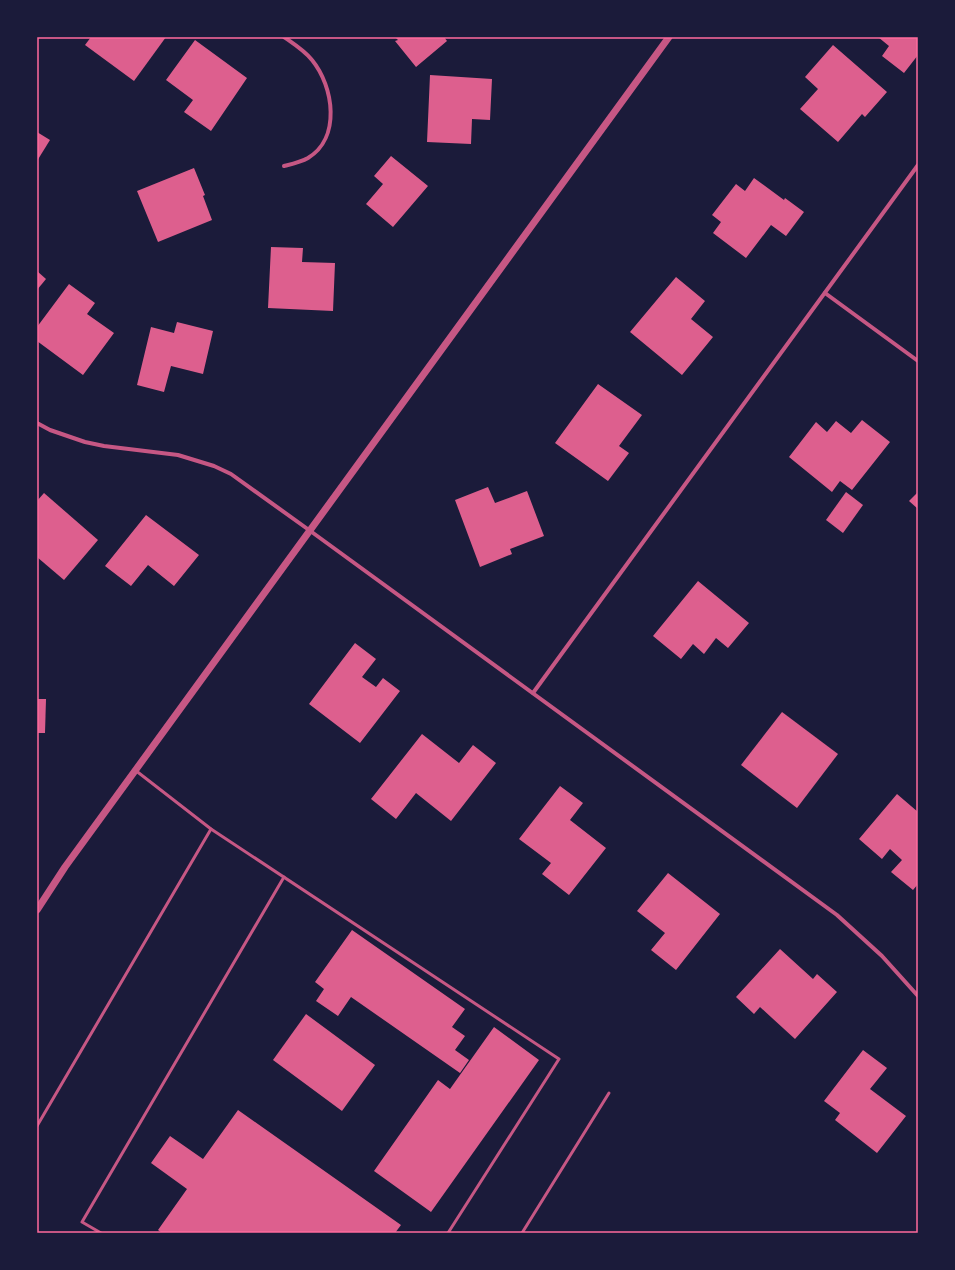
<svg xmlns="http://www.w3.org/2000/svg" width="955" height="1270" font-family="Quicksand,sans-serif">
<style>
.building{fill:#dd5f8e}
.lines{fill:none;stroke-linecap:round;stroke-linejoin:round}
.service{stroke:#c65784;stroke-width:3}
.minor{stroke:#c65784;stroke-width:4}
.tertiary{stroke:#c65784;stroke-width:7}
.neatline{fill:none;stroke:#ff6b9d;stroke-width:1.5}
</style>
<rect width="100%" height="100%" fill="#1b1b3a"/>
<g class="building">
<polygon points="91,37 166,37 134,81 85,45"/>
<polygon points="395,37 444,37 447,41 416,67 395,41 398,40"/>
<polygon points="878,37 918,37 918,55 904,73 882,56 889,46"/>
<polygon points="195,40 247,78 211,131 184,112 193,100 166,80"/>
<polygon points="833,45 887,92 865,117 862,114 838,142 800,109 818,89 805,77"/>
<polygon points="430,75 492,79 490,120 472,119 471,144 427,142"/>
<polygon points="37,132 50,140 37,161"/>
<polygon points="391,156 428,186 393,227 366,204 383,184 374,176"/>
<polygon points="194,168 205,195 203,196 212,220 158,242 137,191"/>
<polygon points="754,178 784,200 785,198 804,212 786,236 771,225 746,258 713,233 721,222 712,215 736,184 745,191"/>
<polygon points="271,247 303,248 302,262 335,263 333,311 268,308"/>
<polygon points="37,271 46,279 37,290"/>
<polygon points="676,277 705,301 691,319 713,337 682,375 630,332"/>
<polygon points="69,284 95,303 87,314 114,333 83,375 37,341 37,327"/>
<polygon points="177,322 213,331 203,374 171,366 164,392 137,385 151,327 174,333"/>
<polygon points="598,384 642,415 619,446 629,453 608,481 555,443"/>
<polygon points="862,420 890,442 852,490 840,481 832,492 789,457 816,422 827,432 836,421 851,433"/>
<polygon points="488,487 495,503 527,491 544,536 510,549 512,554 480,567 455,500"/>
<polygon points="846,492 863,505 843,533 826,520"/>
<polygon points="918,492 918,509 909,501"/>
<polygon points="44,493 98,540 64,580 37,557 37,501"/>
<polygon points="146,515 199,555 174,586 148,565 131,586 105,566"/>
<polygon points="698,581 749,623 728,648 716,638 704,654 693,644 681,659 653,636"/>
<polygon points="355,643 376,659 362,677 376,687 383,678 400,691 360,743 309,704"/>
<polygon points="37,699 46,699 45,733 37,733"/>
<polygon points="782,712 838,754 797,808 741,765"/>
<polygon points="422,734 459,763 473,745 496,763 451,821 416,793 396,819 371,799"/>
<polygon points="560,786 583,803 570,820 606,848 569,895 542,874 551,863 519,839"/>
<polygon points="897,794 918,812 918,884 913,890 891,872 902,860 890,849 882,859 859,839"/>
<polygon points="668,873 720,914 676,970 651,950 665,933 637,911"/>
<polygon points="352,930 465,1009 452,1027 465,1036 455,1050 469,1060 460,1073 351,997 338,1016 316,1001 324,989 315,982"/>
<polygon points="780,949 813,979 817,974 837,992 795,1039 760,1007 754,1014 736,997"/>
<polygon points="306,1014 375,1065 342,1111 273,1060"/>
<polygon points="494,1027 539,1060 431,1212 374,1171 438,1080 450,1089"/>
<polygon points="863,1050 887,1068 870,1089 906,1116 877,1153 835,1120 840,1113 824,1101"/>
<polygon points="238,1110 401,1225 395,1233 162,1233 158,1230 187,1189 151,1163 170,1136 203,1159"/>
</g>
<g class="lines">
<g class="service">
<polyline points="135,770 211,829 559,1059 448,1233"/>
<polyline points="37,1126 211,829"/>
<polyline points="101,1233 82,1222 284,877"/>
<polyline points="522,1233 609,1093"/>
</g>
<g class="minor">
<path d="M284 37C294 44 305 51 312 60 334 87 341 138 308 158 301 162 292 164 284 166"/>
<polyline points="825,293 918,361"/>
<polyline points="37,423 50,430 85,442 104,446 178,455 214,466 231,474 309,530 837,915 882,956 918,996"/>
<polyline points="533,693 918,165"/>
</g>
<polyline class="tertiary" points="37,910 65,867 669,37"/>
</g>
<rect width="955" height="1270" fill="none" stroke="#1b1b3a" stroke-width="76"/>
<rect x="38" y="38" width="879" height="1194" class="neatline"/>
</svg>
